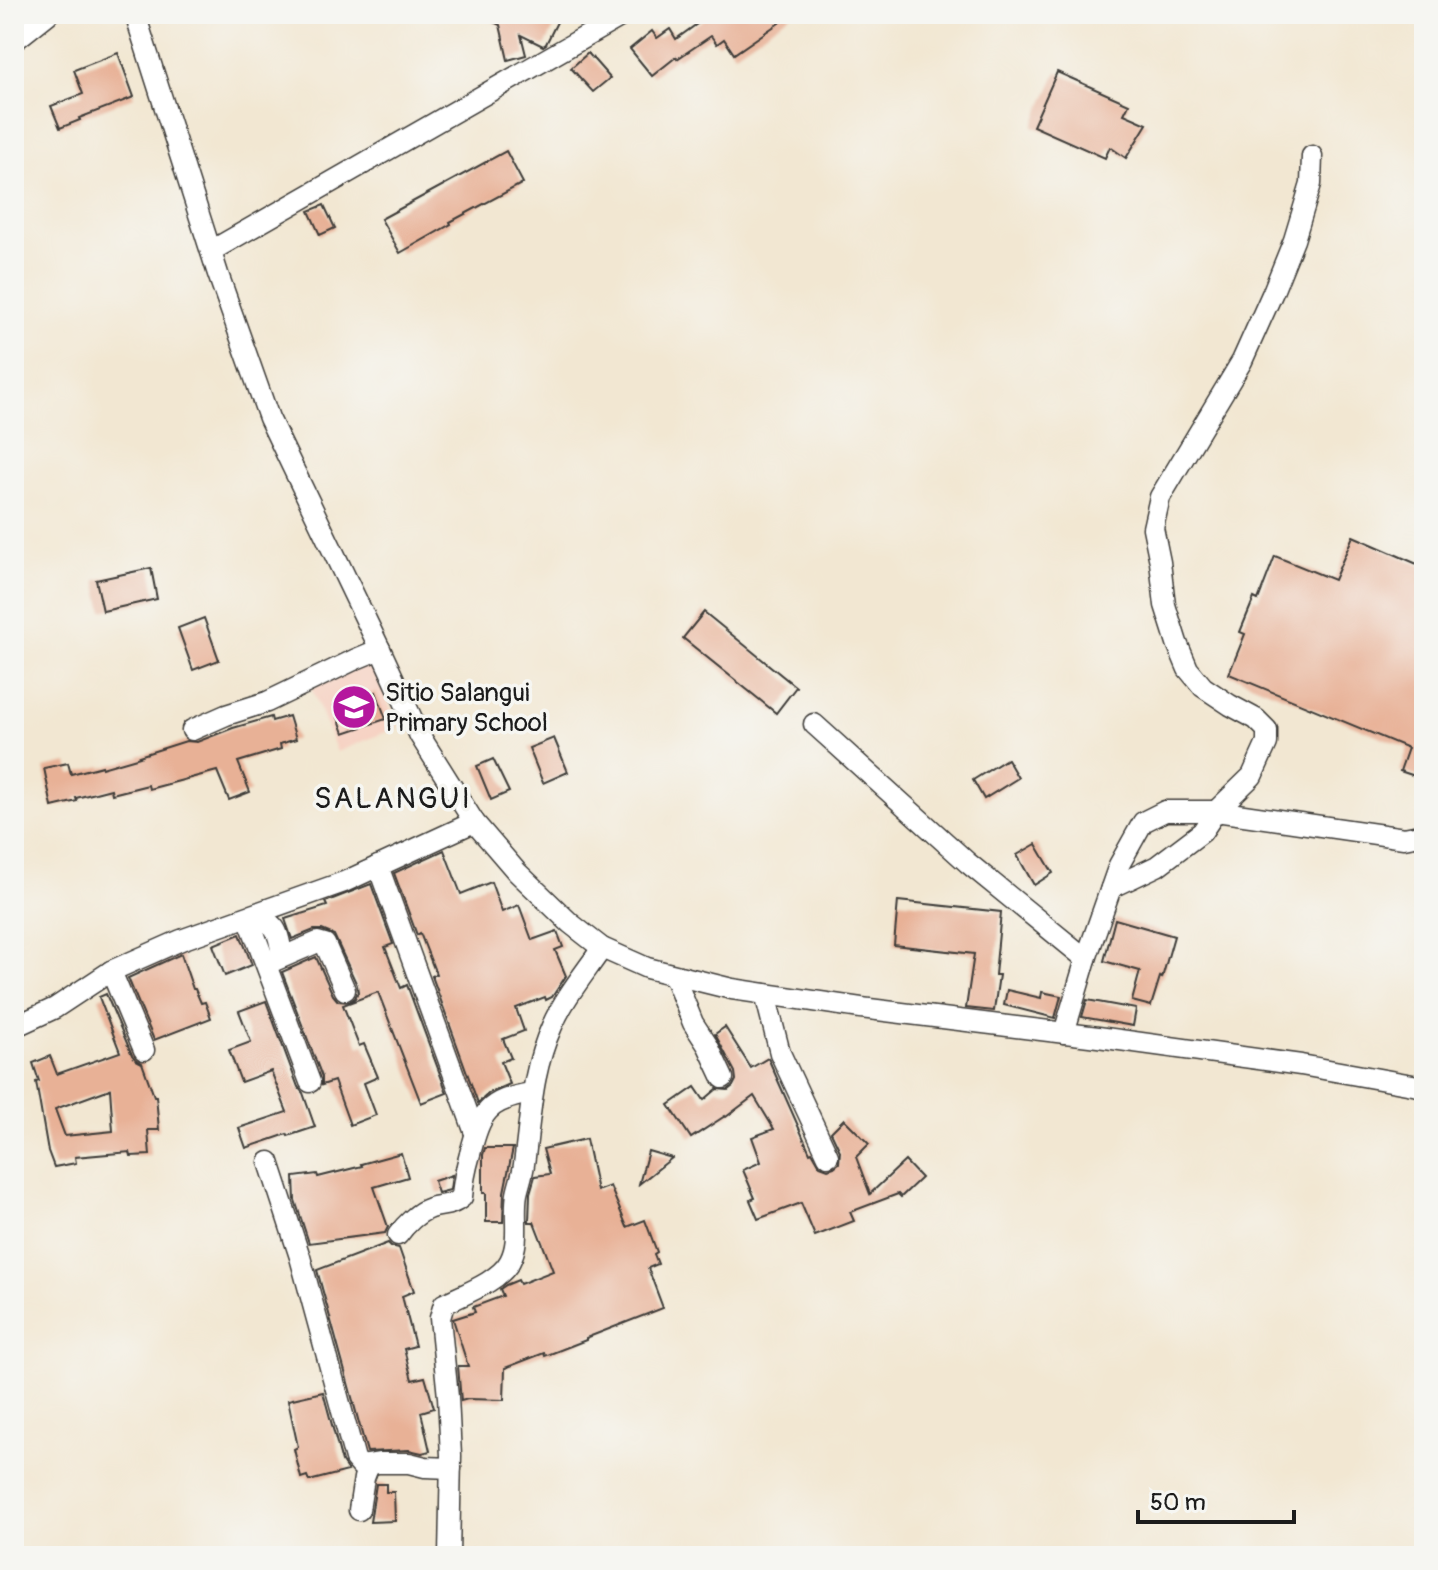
<svg xmlns="http://www.w3.org/2000/svg" width="1438" height="1570" font-family="Pangolin,sans-serif">
<style>
.built{fill:#f6d2c3}
.building{fill:#e8b196;fill-rule:evenodd}
.lines{fill:none;stroke-linecap:round;stroke-linejoin:round}
.minor-casing{stroke:#3c3a37;stroke-width:23}
.minor{stroke:#fff;stroke-width:20}
.labels{text-anchor:middle;stroke-width:7;stroke-linejoin:round;paint-order:stroke}
.poi-label{font-size:26px;fill:#1c1c1c;stroke:#f6f6f2;text-anchor:start}
.quarter-label{font-size:30px;letter-spacing:2px;fill:#1c1c1c;stroke:#f6f6f2}
</style>
<rect width="100%" height="100%" fill="#f6f6f2"/>
<filter id="ink" filterUnits="userSpaceOnUse"><feTurbulence type="fractalNoise" baseFrequency=".0125" numOctaves="2"/><feDisplacementMap in="SourceGraphic" scale="16" xChannelSelector="R" yChannelSelector="G"/><feConvolveMatrix kernelMatrix="1 2 1 2 8 2 1 2 1" color-interpolation-filters="sRGB"/></filter>
<filter id="wash" filterUnits="userSpaceOnUse"><feTurbulence type="fractalNoise" baseFrequency=".006" numOctaves="4" result="noise"/><feDisplacementMap in="SourceGraphic" scale="32" xChannelSelector="R" yChannelSelector="G"/><feGaussianBlur stdDeviation="1.8" result="paint"/><feColorMatrix in="noise" values="0 0 0 0 0 0 0 0 0 0 0 0 0 0 0 0 0 1.4 0 .05"/><feComposite in="paint" operator="in"/></filter>
<g filter="url(#wash)">
<rect width="100%" height="100%" fill="#f2e7d2"/>
<polygon class="built" points="371,662 398,727 337,752 311,687"/>
<g id="blocks">
<g class="building">
<polygon points="477,14 561,14 546,44 543,46 521,35 526,55 508,60 500,25"/>
<polygon points="711,14 792,14 734,54 724,39 717,44 711,36 677,59 676,57 652,76 630,49 652,31 657,38 670,29 676,39"/>
<polygon points="118,53 134,97 79,118 80,120 60,128 51,106 83,94 74,70"/>
<polygon points="588,53 610,78 593,92 571,68"/>
<polygon points="1057,72 1129,104 1124,114 1147,124 1126,158 1110,147 1105,158 1033,126"/>
<polygon points="506,151 523,183 450,222 451,224 400,253 381,219"/>
<polygon points="324,205 335,228 320,235 309,211"/>
<polygon points="1353,536 1424,567 1424,779 1400,771 1408,748 1229,674 1245,634 1240,632 1254,598 1258,600 1275,556 1334,580"/>
<polygon points="151,568 157,599 103,611 96,580"/>
<polygon points="704,612 796,687 776,713 683,638"/>
<polygon points="204,618 219,660 193,670 178,628"/>
<polygon points="376,692 386,719 344,733 334,706"/>
<polygon points="289,716 296,739 280,744 281,749 238,762 250,792 229,800 217,771 149,789 148,785 112,794 111,789 76,798 77,801 52,807 44,768 68,763 71,774 102,766 102,768 140,757 139,756 186,741 197,742 233,728 271,717 272,721"/>
<polygon points="554,738 568,772 543,783 529,748"/>
<polygon points="493,759 509,792 491,800 477,766"/>
<polygon points="1007,759 1018,778 984,799 973,780"/>
<polygon points="1036,844 1053,873 1034,885 1017,855"/>
<polygon points="444,850 461,894 491,882 502,912 519,905 532,940 557,931 563,947 555,950 566,976 552,997 546,1000 545,997 516,1008 524,1031 503,1039 511,1058 501,1062 510,1084 489,1093 478,1103 432,976 436,974 420,933 417,935 394,873"/>
<polygon points="371,884 393,944 385,947 401,988 407,985 447,1093 421,1103 378,992 343,1005 359,1046 364,1044 378,1077 364,1083 376,1115 350,1125 334,1081 322,1085 322,1077 282,972 316,957 333,995 338,1001 349,1002 355,998 358,992 357,985 334,935 322,930 314,930 292,939 285,919 327,906 325,902"/>
<polygon points="898,901 1001,912 995,975 999,975 994,1011 966,1008 974,954 894,945"/>
<polygon points="1115,919 1174,936 1162,978 1160,977 1151,1006 1132,1001 1140,971 1104,961"/>
<polygon points="240,934 252,965 225,976 213,945"/>
<polygon points="181,954 193,989 195,989 201,1003 205,1002 211,1018 154,1040 128,978"/>
<polygon points="1007,990 1041,998 1042,992 1061,996 1055,1018 1004,1005"/>
<path d="M106 994 132 1055 136 1060 142 1063 154 1096H156L159 1130H148L150 1155 131 1156 130 1152 75 1157 76 1163 54 1167 48 1151 36 1082 39 1081 33 1063 50 1056 57 1074 120 1052 99 997ZM110 1089 113 1131 65 1136 55 1109Z"/>
<polygon points="1087,1000 1136,1009 1133,1026 1082,1017"/>
<polygon points="266,1001 298,1087 303,1093 315,1127 288,1136 287,1134 246,1148 239,1128 287,1112 271,1071 241,1082 229,1050 251,1042 239,1011"/>
<polygon points="725,1027 751,1068 768,1058 810,1153 812,1152 820,1166 828,1169 834,1167 839,1163 840,1151 831,1132 844,1119 869,1144 856,1157 870,1194 905,1161 921,1178 901,1197 898,1194 850,1212 854,1221 815,1236 801,1203 758,1219 750,1200 755,1198 743,1170 761,1162 752,1137 774,1129 754,1096 726,1117 725,1116 691,1138 669,1105 695,1087 704,1100 717,1089 728,1090 733,1086 736,1080 735,1072 715,1034"/>
<polygon points="586,1139 597,1191 610,1186 627,1227 645,1220 657,1252 654,1254 658,1264 648,1268 663,1308 586,1338 586,1340 545,1356 544,1353 505,1368 504,1400 468,1399 461,1401 458,1366 468,1366 453,1319 475,1312 473,1307 503,1296 500,1289 506,1285 518,1280 520,1284 553,1271 534,1222 529,1222 530,1193 535,1176 550,1174 543,1149"/>
<polygon points="485,1148 513,1148 504,1192 503,1222 486,1222 486,1193 483,1193 483,1155"/>
<polygon points="648,1151 672,1158 639,1184"/>
<polygon points="401,1153 408,1177 374,1187 388,1227 385,1233 309,1243 295,1200 294,1177 317,1174 318,1177 362,1166 361,1164"/>
<polygon points="452,1175 450,1190 438,1193 434,1181"/>
<polygon points="388,1243 391,1246 399,1248 414,1291 402,1296 415,1346 404,1349 412,1380 425,1377 434,1408 421,1412 430,1451 422,1453 409,1450 367,1452 317,1270"/>
<polygon points="323,1392 342,1462 348,1471 309,1481 307,1476 301,1478 294,1449 298,1447 288,1400"/>
<polygon points="376,1484 386,1484 386,1492 394,1492 395,1521 370,1522"/>
</g>
</g>
</g>
<g filter="url(#ink)">
<use href="#blocks" fill-opacity="0" stroke="#3c3a37" stroke-width="2"/>
<g class="lines">
<g class="minor-casing">
<g id="minor">
<polyline points="135,14 218,274 269,418 380,649 420,736 474,822 517,872 570,923 602,948 647,968 732,989 861,1008 1098,1037 1301,1065 1424,1087"/>
<polyline points="14,41 48,14"/>
<polyline points="211,251 625,14"/>
<polyline points="814,724 968,863 1086,959"/>
<polyline points="192,730 226,715 267,702 356,659 380,649"/>
<polyline points="378,866 475,1133"/>
<polyline points="1111,888 1157,866 1202,832 1216,811 1252,776 1267,743 1267,730 1256,719 1230,705 1203,687 1188,669 1177,643 1165,605 1160,562 1153,528 1160,497 1242,361 1273,292 1294,240 1311,184 1312,156"/>
<polyline points="248,917 310,1082"/>
<path d="M249 920C276 917 279 933 282 956"/>
<polyline points="267,964 318,942 325,944 345,990"/>
<polyline points="111,971 144,1050"/>
<polyline points="674,976 693,1023 708,1046 723,1078"/>
<polyline points="765,994 780,1053 828,1156"/>
<polyline points="14,1027 55,1008 111,971 181,940 344,882 474,822"/>
<polyline points="1064,1033 1086,959 1119,865 1143,822 1165,811 1216,811 1404,838 1424,834"/>
<polyline points="269,1162 300,1257 355,1459 361,1466 379,1463 409,1463 425,1467 451,1468"/>
<path d="M398 1235C405 1225 418 1212 430 1208 442 1204 451 1207 462 1197 463 1182 466 1168 470 1154 481 1112 487 1100 532 1093"/>
<polyline points="359,1510 364,1478 369,1465"/>
<path d="M449 1556 451 1456 448 1397 440 1318 444 1304C464 1294 500 1281 510 1261 521 1240 513 1216 517 1194 519 1184 523 1174 524 1164 531 1114 531 1073 552 1026 564 998 585 973 602 948"/>
</g>
</g>
<use href="#minor" class="minor"/>
</g>
</g>
<defs>
<g id="school-disc" transform="scale(2.3)"><circle r="9.5" fill="#b5179e" stroke="#f6f6f2"/><path d="M0-5L7-2L0 1L-7-2ZM-4 1L0 2.5L4 1V4Q0 6-4 4Z" fill="#fff"/></g>
</defs>
<g fill-rule="evenodd">
<use href="#school-disc" x="354" y="707"/>
</g>
<g class="labels">
<g class="poi-label">
<text x="385" y="701">Sitio Salangui<tspan x="385" dy="30">Primary School</tspan></text>
</g>
<g class="quarter-label">
<text x="393" y="808">SALANGUI</text>
</g>
</g>
<rect width="1438" height="1570" fill="none" stroke="#f6f6f2" stroke-width="48"/>
<path d="M1138 1510v12h156v-12" fill="none" stroke="#1c1c1c" stroke-width="4"/>
<text x="1150" y="1510" font-size="24" fill="#1c1c1c" stroke="#f6f6f2" stroke-width="6" paint-order="stroke">50 m</text>
</svg>
